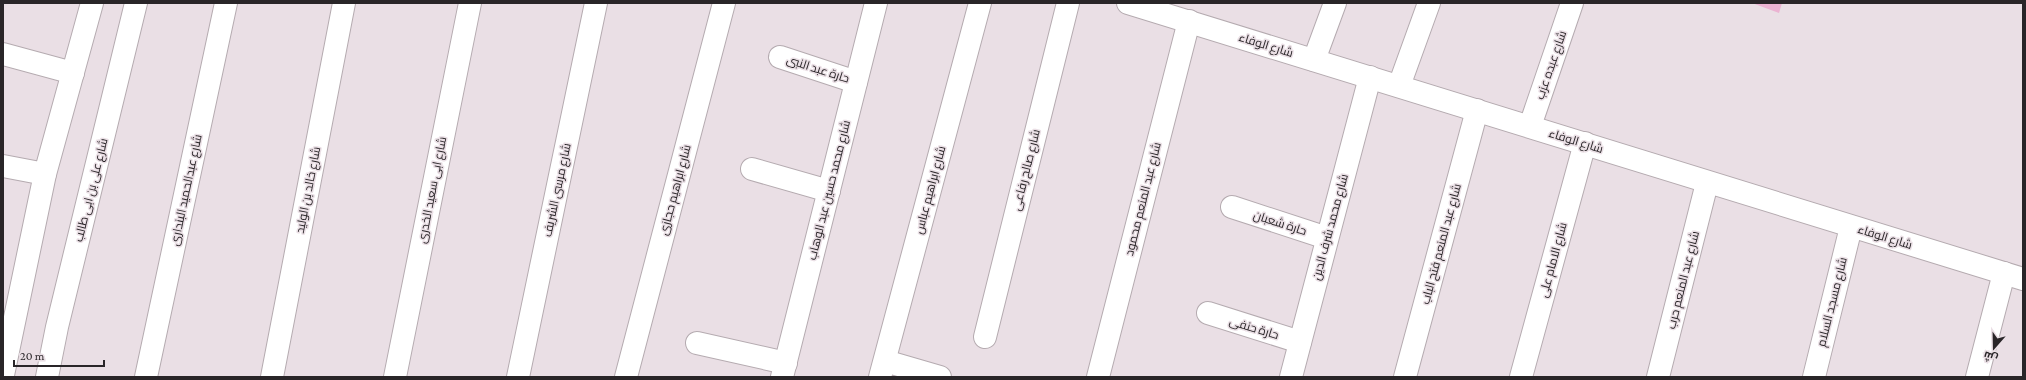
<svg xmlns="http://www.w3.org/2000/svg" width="2026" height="380" font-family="'Crimson Pro',Cairo,serif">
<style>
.building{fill:#ebb3d2}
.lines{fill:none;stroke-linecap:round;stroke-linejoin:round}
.street-casing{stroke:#b5abb0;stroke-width:24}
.secondary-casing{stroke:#b5abb0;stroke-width:24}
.street{stroke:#fff;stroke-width:22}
.secondary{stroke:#fff;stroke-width:22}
.labels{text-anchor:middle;stroke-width:3;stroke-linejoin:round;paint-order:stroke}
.street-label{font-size:12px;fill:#292528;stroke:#eadfe5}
</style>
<rect width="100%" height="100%" fill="#eadfe5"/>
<polygon class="building" points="1752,3 1782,3 1779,13"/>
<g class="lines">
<g class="street-casing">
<g id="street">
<polyline points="1128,3 2023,279"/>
<polyline points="3,54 73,73"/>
<polyline points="780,57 856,82"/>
<polyline points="1314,60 1335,3"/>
<polyline points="1399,86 1429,3"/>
<polyline points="1530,126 1572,3"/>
<polyline points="3,166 45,174"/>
<polyline points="752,169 829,191"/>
<polyline points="1232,207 1327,238"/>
<polyline points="1208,313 1300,342"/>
<polyline points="985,337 1068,3"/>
<polyline points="697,343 786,363"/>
<polyline points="885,361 940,377"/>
<polyline points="146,377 226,3"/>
<polyline points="272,377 344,3"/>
<polyline points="395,377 470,3"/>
<polyline points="518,377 596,3"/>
<polyline points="626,377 724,3"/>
<polyline points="782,377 876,3"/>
<polyline points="880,377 980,3"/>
<polyline points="1098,377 1189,21"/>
<polyline points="1291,377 1370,77"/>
<polyline points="1405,377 1477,110"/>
<polyline points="1521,377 1585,143"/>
<polyline points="1658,377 1707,183"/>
<polyline points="1814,377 1851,227"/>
<polyline points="1977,377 2004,273"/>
</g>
</g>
<g class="secondary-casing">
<g id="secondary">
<polyline points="3,375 45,174 92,3"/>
<polyline points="47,377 57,327 136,3"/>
</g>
</g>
<use href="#street" class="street"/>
<use href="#secondary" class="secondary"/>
</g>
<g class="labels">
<g class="street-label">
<text transform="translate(1266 45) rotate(17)" y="4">شارع الوفاء</text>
<text transform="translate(1551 65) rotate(-71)" y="4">شارع عبده عزب</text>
<text transform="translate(818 69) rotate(18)" y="4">حارة عبد النبى</text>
<text transform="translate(1576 141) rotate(17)" y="4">شارع الوفاء</text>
<text transform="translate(1026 170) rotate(-76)" y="4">شارع صالح رفاعى</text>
<text transform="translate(91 190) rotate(-76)" y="4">شارع على بن ابى طالب</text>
<text transform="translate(186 190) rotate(-78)" y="4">شارع عبدالحميد البندارى</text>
<text transform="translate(308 190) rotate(-79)" y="4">شارع خالد بن الوليد</text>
<text transform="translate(432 190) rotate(-79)" y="4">شارع ابى سعيد الخدرى</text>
<text transform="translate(557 190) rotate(-78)" y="4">شارع مرسى الشريف</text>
<text transform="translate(675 190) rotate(-75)" y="4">شارع ابراهيم حجازى</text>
<text transform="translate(829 190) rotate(-76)" y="4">شارع محمد حسين عبد الوهاب</text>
<text transform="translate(930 190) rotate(-75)" y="4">شارع ابراهيم عباس</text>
<text transform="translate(1143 199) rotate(-76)" y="4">شارع عبد المنعم محمود</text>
<text transform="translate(1280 223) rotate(18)" y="4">حارة شعبان</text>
<text transform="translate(1330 227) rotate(-75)" y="4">شارع محمد شرف الدين</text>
<text transform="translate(1885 237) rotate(17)" y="4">شارع الوفاء</text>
<text transform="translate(1441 244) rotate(-75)" y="4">شارع عبد المنعم فتح الباب</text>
<text transform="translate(1553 260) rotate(-75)" y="4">شارع الامام على</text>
<text transform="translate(1683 280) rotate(-76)" y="4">شارع عبد المنعم حرب</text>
<text transform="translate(1832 302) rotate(-76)" y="4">شارع مسجد السلام</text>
<text transform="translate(1254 328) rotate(17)" y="4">حارة حنفى</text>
</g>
</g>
<rect width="2026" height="380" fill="none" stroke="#292528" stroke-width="8"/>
<g transform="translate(1994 348) rotate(200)" stroke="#eadfe5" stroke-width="3" paint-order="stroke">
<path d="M0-3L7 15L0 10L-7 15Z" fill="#292528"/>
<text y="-6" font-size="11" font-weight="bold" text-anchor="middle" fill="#292528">ش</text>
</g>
<path d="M14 360v6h90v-6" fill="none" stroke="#292528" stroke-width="2"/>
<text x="20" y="360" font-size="12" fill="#292528" stroke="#eadfe5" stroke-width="3" paint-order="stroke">20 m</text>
</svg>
